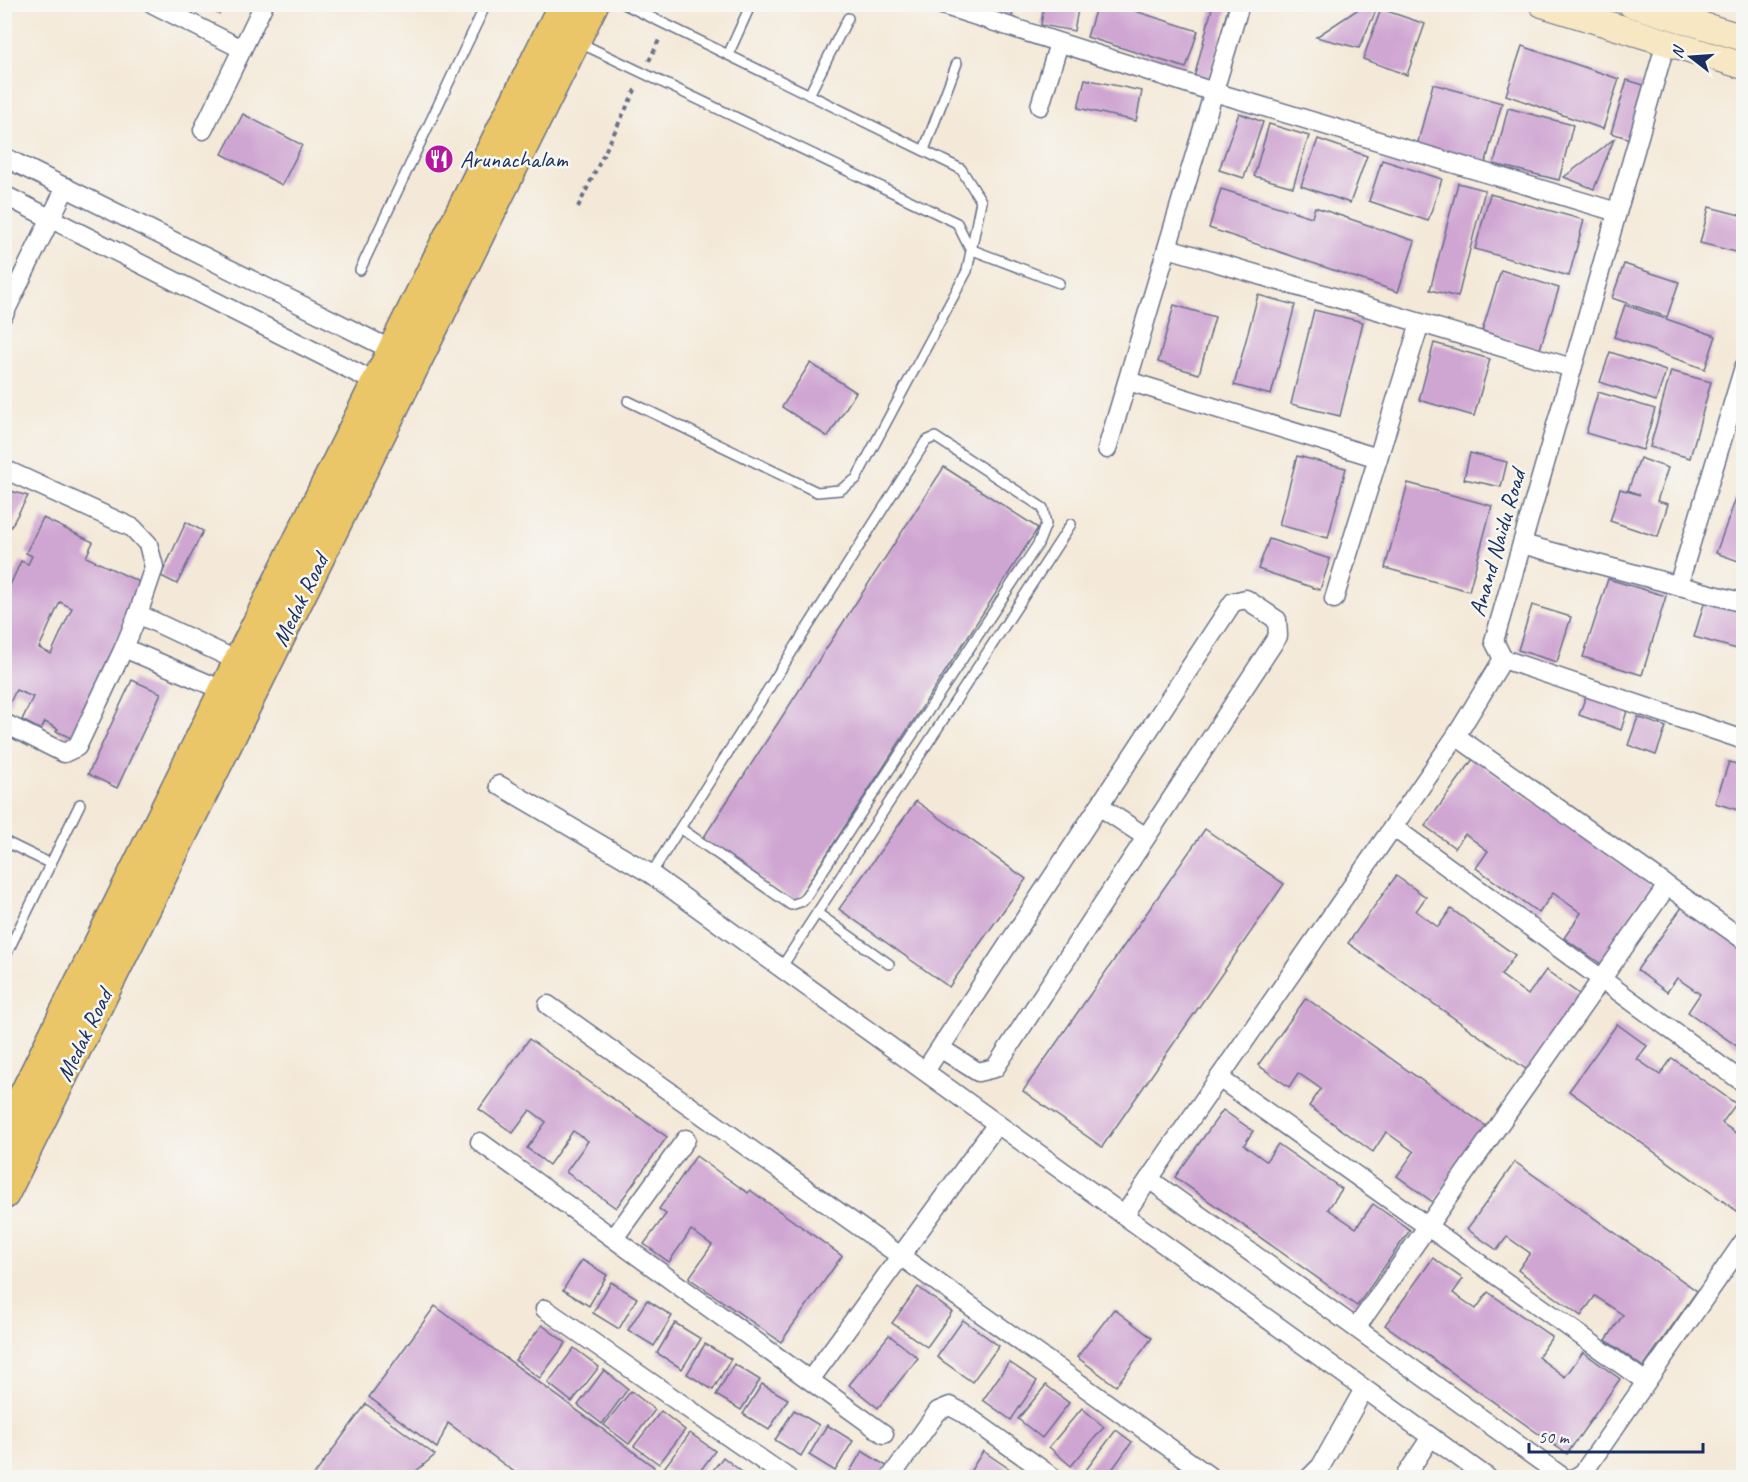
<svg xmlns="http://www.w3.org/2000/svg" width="1748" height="1482" font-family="Caveat,sans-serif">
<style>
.building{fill:#cfa5d2;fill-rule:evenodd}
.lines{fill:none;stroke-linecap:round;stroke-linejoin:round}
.service-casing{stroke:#677089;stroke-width:12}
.minor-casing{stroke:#677089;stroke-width:21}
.secondary-casing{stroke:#677089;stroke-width:28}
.primary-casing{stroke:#677089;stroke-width:33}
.path{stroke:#677089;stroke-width:4;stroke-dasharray:4.5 4.5;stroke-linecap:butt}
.service{stroke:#fff;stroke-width:9}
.minor{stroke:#fff;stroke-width:18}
.secondary{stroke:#f7e8c3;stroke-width:26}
.primary{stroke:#ebc669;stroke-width:30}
.labels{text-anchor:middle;stroke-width:5;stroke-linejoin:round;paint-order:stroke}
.poi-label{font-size:24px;fill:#1b2f5e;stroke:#f6f6f2;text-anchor:start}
.street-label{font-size:24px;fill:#1b2f5e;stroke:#f6f6f2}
</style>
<rect width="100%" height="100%" fill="#f6f6f2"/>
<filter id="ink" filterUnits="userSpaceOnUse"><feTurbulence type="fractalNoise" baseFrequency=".0167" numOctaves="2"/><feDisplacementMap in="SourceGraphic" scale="12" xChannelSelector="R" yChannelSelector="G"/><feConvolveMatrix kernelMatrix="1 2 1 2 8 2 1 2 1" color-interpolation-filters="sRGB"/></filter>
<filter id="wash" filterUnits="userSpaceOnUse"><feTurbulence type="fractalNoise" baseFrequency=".008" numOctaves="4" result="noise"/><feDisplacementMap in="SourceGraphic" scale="24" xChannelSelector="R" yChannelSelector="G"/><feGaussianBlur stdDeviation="1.35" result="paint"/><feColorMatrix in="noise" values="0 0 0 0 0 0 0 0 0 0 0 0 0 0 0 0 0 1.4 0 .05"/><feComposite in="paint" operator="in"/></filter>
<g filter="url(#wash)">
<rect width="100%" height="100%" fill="#f4e9d8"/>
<g id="blocks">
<g class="building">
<polygon points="198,4 223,4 219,14"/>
<polygon points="994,4 1015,4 1011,20 991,15"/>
<polygon points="1044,4 1079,4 1074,31 1041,25"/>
<polygon points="1097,4 1113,4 1198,31 1186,68 1087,37"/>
<polygon points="1213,4 1229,4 1208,85 1193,82"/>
<polygon points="1366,4 1379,4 1359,48 1316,37"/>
<polygon points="1381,9 1425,24 1407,75 1363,59"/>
<polygon points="1522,46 1619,79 1603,129 1506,95"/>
<polygon points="1085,79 1142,91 1136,121 1078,108"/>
<polygon points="1627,80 1647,86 1631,139 1611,133"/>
<polygon points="1433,84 1502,103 1485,165 1417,146"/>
<polygon points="1508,108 1573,125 1559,180 1494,164"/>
<polygon points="1239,113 1263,122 1244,178 1219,170"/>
<polygon points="243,114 302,145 282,185 222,154"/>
<polygon points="1269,124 1309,136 1293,187 1254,176"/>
<polygon points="1318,139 1367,156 1350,203 1301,186"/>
<polygon points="1614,139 1594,189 1564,177"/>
<polygon points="1382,160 1442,179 1428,221 1369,201"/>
<polygon points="1458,183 1485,190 1458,297 1430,290"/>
<polygon points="1221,189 1312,217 1315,207 1415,241 1398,292 1209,228"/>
<polygon points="1490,194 1584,220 1569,276 1475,249"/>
<polygon points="1709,207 1744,216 1744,254 1700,243"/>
<polygon points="4,218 10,221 4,234"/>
<polygon points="1624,264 1679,282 1667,317 1612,298"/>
<polygon points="1501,270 1559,288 1540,349 1482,331"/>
<polygon points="1258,295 1295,305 1271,395 1234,385"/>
<polygon points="1174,305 1215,317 1199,374 1158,362"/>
<polygon points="1625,305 1716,336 1705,369 1614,337"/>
<polygon points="1314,310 1363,322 1340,416 1291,404"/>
<polygon points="1434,343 1490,359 1474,416 1419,400"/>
<polygon points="1610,352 1666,371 1656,401 1600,382"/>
<polygon points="810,363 856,392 828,437 782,407"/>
<polygon points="1671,371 1711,382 1690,458 1650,447"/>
<polygon points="1598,392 1655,409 1643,450 1586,433"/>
<polygon points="1470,453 1507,462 1501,487 1464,479"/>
<polygon points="1297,456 1346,468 1328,538 1279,525"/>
<polygon points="1640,458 1668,468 1657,501 1668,504 1658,537 1610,521 1620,489 1640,495 1628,490"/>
<polygon points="944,467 1038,528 796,902 702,840"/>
<polygon points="1744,476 1744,563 1716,553"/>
<polygon points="1408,483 1492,506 1469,591 1385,568"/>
<polygon points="4,489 28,496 4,539"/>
<path d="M43 518 93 542 86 557 144 584 71 738 56 731 58 729 45 722 41 730 22 720 33 697 16 690 4 715V600L7 601 10 594 7 592 21 561 28 564 32 556 26 553ZM60 602 72 608 51 654 39 648Z"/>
<polygon points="186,522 203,531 177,584 161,576"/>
<polygon points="1269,539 1330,559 1320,590 1258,569"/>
<polygon points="1608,579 1666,596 1642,675 1583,657"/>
<polygon points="1706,597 1744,607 1744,651 1694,637"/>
<polygon points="1532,605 1571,617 1557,662 1518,650"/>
<polygon points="132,680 161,693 117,788 88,774"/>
<polygon points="1587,693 1628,708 1621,730 1579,715"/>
<polygon points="1638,717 1666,727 1656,755 1628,745"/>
<polygon points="1473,759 1655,888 1601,964 1564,938 1581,913 1553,893 1539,913 1476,868 1488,851 1465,834 1455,848 1425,826"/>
<polygon points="1729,762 1744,766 1744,812 1715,803"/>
<polygon points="916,801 1026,879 949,987 839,909"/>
<polygon points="1205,829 1284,884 1102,1147 1023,1091"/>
<polygon points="1396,876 1426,897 1416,911 1438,927 1451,909 1515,955 1501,975 1528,995 1546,970 1583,997 1530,1072 1348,943"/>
<polygon points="1685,903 1744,945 1744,1051 1688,1012 1700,994 1677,978 1667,992 1637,970"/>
<polygon points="1306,998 1487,1127 1434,1203 1397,1176 1414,1152 1386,1132 1373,1152 1309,1106 1321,1089 1298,1073 1289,1087 1258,1065"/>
<polygon points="1617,1024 1647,1046 1637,1059 1660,1075 1672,1058 1736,1104 1722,1123 1744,1139 1744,1216 1569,1091"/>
<polygon points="529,1039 667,1137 616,1208 566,1172 588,1141 573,1131 549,1165 527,1148 546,1122 530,1110 513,1133 479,1109"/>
<polygon points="1223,1110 1253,1131 1244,1145 1266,1161 1278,1144 1342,1189 1328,1209 1356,1228 1373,1204 1410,1230 1357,1306 1175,1177"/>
<polygon points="696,1156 748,1193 750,1190 842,1256 781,1342 689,1278 712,1245 691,1230 669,1262 644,1244 666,1214 659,1209"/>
<polygon points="1515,1162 1697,1291 1643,1367 1606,1340 1623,1315 1595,1296 1581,1316 1518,1270 1530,1253 1507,1237 1497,1250 1467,1229"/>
<polygon points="1433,1258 1463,1279 1453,1293 1476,1309 1488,1292 1552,1337 1538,1357 1565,1377 1583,1352 1620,1379 1567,1454 1385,1325"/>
<polygon points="582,1260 607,1275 589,1306 563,1290"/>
<polygon points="611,1282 637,1298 619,1329 593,1313"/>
<polygon points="918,1287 952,1312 927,1347 892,1323"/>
<polygon points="647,1300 672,1316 654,1346 628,1330"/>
<polygon points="435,1306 654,1467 647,1478 514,1478 517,1474 448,1423 437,1448 369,1397"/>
<polygon points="1114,1309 1152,1338 1116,1386 1077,1357"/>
<polygon points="963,1320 999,1346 972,1382 937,1357"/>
<polygon points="675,1323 701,1339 682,1369 657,1353"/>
<polygon points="542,1325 566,1343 540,1378 515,1360"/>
<polygon points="889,1335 918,1358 878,1408 849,1385"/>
<polygon points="705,1344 731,1359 713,1390 687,1374"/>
<polygon points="574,1348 599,1367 572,1402 548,1383"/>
<polygon points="1009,1362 1037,1381 1011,1420 983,1400"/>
<polygon points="734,1364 760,1380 741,1410 716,1395"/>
<polygon points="604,1370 628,1389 602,1424 578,1405"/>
<polygon points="762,1384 788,1399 769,1430 743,1414"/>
<polygon points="1046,1385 1069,1403 1042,1438 1018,1419"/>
<polygon points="631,1391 655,1410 629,1444 604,1425"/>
<polygon points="366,1404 435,1455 414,1473 420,1478 312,1478"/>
<polygon points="1082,1408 1104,1427 1071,1466 1049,1447"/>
<polygon points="794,1410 819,1425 801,1456 775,1440"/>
<polygon points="661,1411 685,1430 659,1464 634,1446"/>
<polygon points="827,1425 853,1441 835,1471 809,1455"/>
<polygon points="1116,1430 1132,1442 1106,1478 1087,1478 1083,1474"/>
<polygon points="690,1433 715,1451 695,1478 677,1478 664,1468"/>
<polygon points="862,1451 888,1467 881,1478 846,1478"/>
<polygon points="983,1451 1014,1472 1011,1478 966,1478"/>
<polygon points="723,1457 747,1476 745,1478 707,1478"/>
</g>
</g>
</g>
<g filter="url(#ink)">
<use href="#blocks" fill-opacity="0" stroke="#677089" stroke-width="1.5"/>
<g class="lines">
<g class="service-casing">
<g id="service">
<polyline points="624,4 961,169 981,201 967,271 856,479 840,490 817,492 628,401"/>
<polyline points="578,42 957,223 970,249 1059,283"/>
<polyline points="728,55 751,4"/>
<polyline points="809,95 848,18"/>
<polyline points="924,150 957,63"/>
<polyline points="360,270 486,4"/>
<polyline points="4,841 51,864"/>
<polyline points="651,874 680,828 926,441 935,437 1043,508 1046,524 1038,544 803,901 791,905 680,828"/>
<polyline points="817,913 889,964"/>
<polyline points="4,959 80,804"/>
<polyline points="781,968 1071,524"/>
</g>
</g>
<g class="minor-casing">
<g id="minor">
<polyline points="153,4 242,49"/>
<polyline points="939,4 1214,92 1617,212"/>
<polyline points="1666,42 1494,641 1503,659 1744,740"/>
<polyline points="1040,106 1059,43"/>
<polyline points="203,130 264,4"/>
<polyline points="4,157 394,351"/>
<polyline points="4,195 377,383"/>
<polyline points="1168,248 1572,368"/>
<polyline points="4,314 66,187"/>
<polyline points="1128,381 1378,458 1420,323"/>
<polyline points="1107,449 1240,4"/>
<polyline points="4,469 133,528 148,544 154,567 138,614 240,662"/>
<polyline points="1522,544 1744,603"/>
<polyline points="1678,586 1744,367"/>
<polyline points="1334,599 1378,458"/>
<polyline points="124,648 138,614"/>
<polyline points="4,723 64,753 77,747 124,648 225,691"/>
<polyline points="1456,736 1744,940"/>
<polyline points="499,785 651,874 1488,1478"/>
<polyline points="1099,806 1146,837"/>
<polyline points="1393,827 1744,1083"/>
<polyline points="548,1005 1212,1478"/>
<polyline points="925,1071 1233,602 1246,599 1277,620 1278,636 995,1068 978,1072 940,1048"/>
<polyline points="1219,1078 1646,1382"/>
<polyline points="480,1142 884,1434"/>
<polyline points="1149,1179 1564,1478"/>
<polyline points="1124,1215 1456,736 1503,659"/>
<polyline points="614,1238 686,1139"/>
<polyline points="545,1309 788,1478"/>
<polyline points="1356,1328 1667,886"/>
<polyline points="810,1380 997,1124"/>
<polyline points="890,1478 938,1411 950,1406 963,1413 1054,1478"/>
<polyline points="1309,1478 1321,1466 1364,1389"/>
<polyline points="1404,1478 1431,1437"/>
<polyline points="1575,1478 1583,1473 1744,1241"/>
</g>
</g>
<g class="secondary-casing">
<g id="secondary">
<polyline points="1542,4 1744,66"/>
<polyline points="1631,4 1744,38"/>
</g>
</g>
<g class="primary-casing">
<g id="primary">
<polyline points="4,1136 564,4"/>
<polyline points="4,1194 593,4"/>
</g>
</g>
<g class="path">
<polyline points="649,61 660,38"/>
<polyline points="578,207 637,86"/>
</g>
<use href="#service" class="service"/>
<use href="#minor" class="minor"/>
<use href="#secondary" class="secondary"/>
<use href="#primary" class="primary"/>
</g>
</g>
<defs>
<g id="restaurant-disc" transform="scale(1.5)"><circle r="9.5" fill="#b5179e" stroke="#f6f6f2"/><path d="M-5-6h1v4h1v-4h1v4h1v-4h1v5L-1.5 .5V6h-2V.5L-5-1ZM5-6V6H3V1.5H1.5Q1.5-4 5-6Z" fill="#fff"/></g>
</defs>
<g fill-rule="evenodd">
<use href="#restaurant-disc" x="439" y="159"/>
</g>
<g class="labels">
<g class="poi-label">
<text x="460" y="167">Arunachalam</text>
</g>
<g class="street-label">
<text transform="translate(1497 543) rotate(-74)" y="8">Anand Naidu Road</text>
<text transform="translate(300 600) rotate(-64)" y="8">Medak Road</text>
<text transform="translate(84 1035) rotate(-64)" y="8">Medak Road</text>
</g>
</g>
<rect width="1748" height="1482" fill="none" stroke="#f6f6f2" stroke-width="24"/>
<g transform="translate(1691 57) rotate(287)" stroke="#f6f6f2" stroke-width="4.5" paint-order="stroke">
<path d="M0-4.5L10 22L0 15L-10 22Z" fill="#1b2f5e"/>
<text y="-9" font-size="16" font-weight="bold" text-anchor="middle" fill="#1b2f5e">N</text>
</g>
<path d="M1529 1443v9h174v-9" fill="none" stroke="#1b2f5e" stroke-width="3"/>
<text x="1538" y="1443" font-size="18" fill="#1b2f5e" stroke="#f6f6f2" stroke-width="4.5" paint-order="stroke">50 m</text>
</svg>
